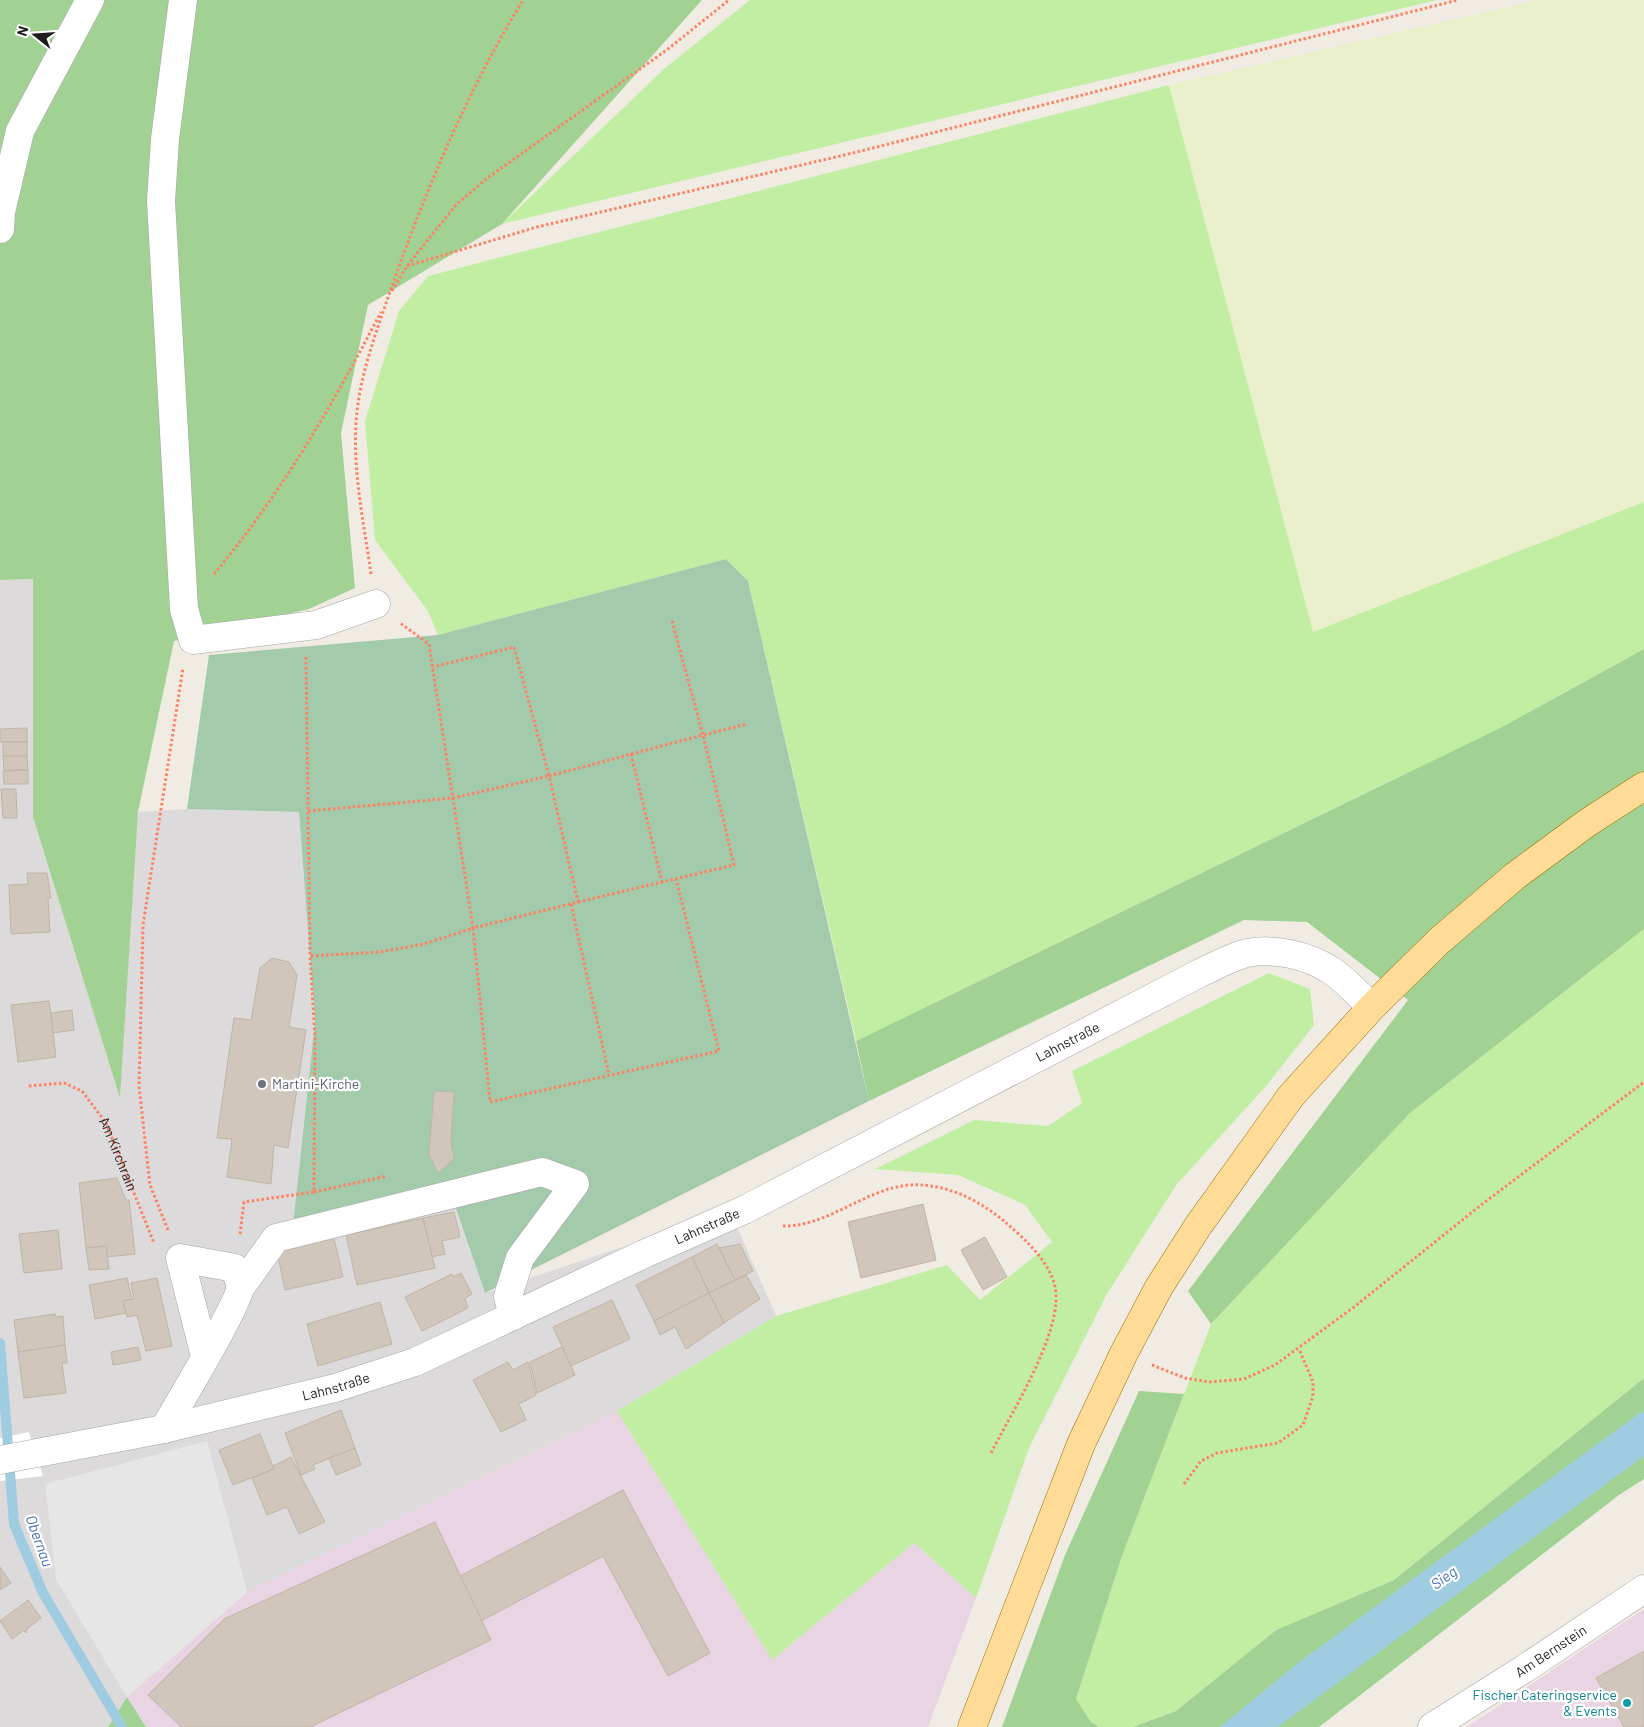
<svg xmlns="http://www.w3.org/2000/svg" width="1644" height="1727" font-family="Barlow,sans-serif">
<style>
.residential{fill:#dcdada}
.industrial{fill:#e9d4e3}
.farmland{fill:#eaf0cc}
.grass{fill:#c2eea4}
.forest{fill:#a1d294}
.cemetery{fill:#a2caab}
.parking{fill:#e6e6e6}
.water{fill:#9fcce1}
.pier{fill:#fff}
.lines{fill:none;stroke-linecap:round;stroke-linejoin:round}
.stream{stroke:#9fcce1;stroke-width:10}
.building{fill:#d0c6bb;stroke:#c2b4a4}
.minor-casing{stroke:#a5a5a5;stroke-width:29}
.major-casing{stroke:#977200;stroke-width:29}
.path{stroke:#ff8164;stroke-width:3;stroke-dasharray:2.5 2.5;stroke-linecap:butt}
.minor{stroke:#fff;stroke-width:28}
.major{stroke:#ffdb98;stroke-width:28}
.worship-dot{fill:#6b7280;stroke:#fff;stroke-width:2}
.culture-dot{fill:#0f9aa8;stroke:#fff;stroke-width:2}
.labels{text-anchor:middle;stroke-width:4.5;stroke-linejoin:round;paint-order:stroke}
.street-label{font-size:14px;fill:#1e1e1e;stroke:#fff}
.worship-label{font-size:14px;fill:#5b616d;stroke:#fff;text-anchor:start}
.culture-label{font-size:14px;fill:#0d838f;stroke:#fff;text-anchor:end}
.water-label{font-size:15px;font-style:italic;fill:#4272b5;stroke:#fff}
</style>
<rect width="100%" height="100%" fill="#f0ece3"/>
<polygon class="residential" points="33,579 33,817 120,1096 138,812 187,809 299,812 315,1021 293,1226 450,1191 485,1293 730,1211 776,1316 617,1411 247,1592 207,1441 56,1579 127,1697 108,1727 0,1727 0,580"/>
<g class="industrial">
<polygon points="617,1411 772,1660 914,1543 976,1598 928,1727 146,1727 127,1697 247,1592"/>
<polygon points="1644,1609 1644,1727 1467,1727"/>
</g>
<polygon class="farmland" points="1538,0 1644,0 1644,502 1313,633 1169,85"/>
<g class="grass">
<polygon points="750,0 1437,0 502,224 665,68"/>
<polygon points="1169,85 1313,632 1644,502 1644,649 1502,727 856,1041 748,581 726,559 438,635 428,611 375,540 365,421 399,311 428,276"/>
<polygon points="1644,929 1644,1378 1394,1580 1276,1630 1176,1711 1133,1727 1099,1727 1091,1722 1076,1699 1122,1556 1211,1324 1410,1113"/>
<polygon points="1269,973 1310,989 1314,1025 1267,1085 1177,1184 1107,1294 1029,1448 976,1598 914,1543 772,1660 617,1411 776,1316 947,1265 980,1300 1052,1242 1025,1205 958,1175 875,1169 974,1120 1048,1126 1082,1103 1072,1071"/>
</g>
<g class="forest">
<polygon points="0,0 702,0 502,224 368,305 341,433 355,588 309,609 174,641 138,812 120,1098 33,817 33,579 0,580"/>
<polygon points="1644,649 1644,929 1410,1113 1211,1324 1188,1291 1408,1000 1307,922 1244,920 869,1101 856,1041 1502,727"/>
<polygon points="1644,1378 1644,1479 1619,1495 1319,1727 1133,1727 1176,1711 1276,1630 1394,1580"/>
<polygon points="1139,1391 1184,1394 1122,1556 1076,1699 1091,1722 1099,1727 1002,1727 1065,1555"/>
<polygon points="127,1697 146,1727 108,1727"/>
</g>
<polygon class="cemetery" points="726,559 748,581 869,1101 485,1293 450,1191 293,1226 315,1021 299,812 187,809 209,655 438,635"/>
<polygon class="parking" points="207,1441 247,1592 127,1697 56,1579 45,1484"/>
<polygon class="water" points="1644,1410 1644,1456 1278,1727 1220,1727 1298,1663"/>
<polygon class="pier" points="29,1432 43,1476 0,1481 0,1438"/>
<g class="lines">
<polyline class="stream" points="0,1343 14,1524 43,1593 122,1727"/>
</g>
<g class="building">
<polygon points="27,728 27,742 0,742 0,729"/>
<rect x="3" y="742" width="24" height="14"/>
<polygon points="27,756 28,770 4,770 3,756"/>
<polygon points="28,770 28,784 4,784 3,771"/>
<polygon points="1,789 16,789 17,818 3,818"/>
<polygon points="27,873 47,873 51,898 48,898 50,932 11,934 9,885 28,884"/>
<polygon points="272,958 289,962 297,975 289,1027 306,1030 288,1148 274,1145 271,1184 227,1177 232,1139 217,1138 234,1018 251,1020 260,968"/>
<polygon points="49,1001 56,1057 18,1062 11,1005"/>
<polygon points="72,1010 74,1030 53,1033 51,1013"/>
<polygon points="434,1091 454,1092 451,1142 454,1159 438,1173 429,1154"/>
<polygon points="117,1178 126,1200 129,1200 135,1254 107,1257 106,1246 86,1248 79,1183"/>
<polygon points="923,1204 936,1260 861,1278 848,1222"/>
<polygon points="454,1212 460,1237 442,1241 445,1254 432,1257 423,1218"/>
<polygon points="423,1218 435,1268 357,1285 346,1235"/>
<polygon points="58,1230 62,1269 24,1273 19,1234"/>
<polygon points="333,1234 343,1277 285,1290 276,1247"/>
<polygon points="985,1237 1007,1277 983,1290 961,1250"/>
<polygon points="717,1244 735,1280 709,1293 692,1257"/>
<polygon points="740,1244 753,1271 735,1280 719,1248"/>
<polygon points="106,1246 109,1269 89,1270 86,1248"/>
<polygon points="692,1257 709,1293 654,1321 636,1285"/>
<polygon points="461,1273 472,1294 465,1298 468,1308 422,1331 405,1297 452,1274 453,1277"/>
<polygon points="746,1275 760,1299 724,1323 709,1293"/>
<polygon points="127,1278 132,1299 123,1301 126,1313 95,1319 89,1285"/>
<polygon points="157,1278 172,1346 146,1351 137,1315 127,1317 123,1301 134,1299 131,1283"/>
<polygon points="709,1293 724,1323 686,1349 675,1327 660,1335 654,1321"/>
<polygon points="612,1300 630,1339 571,1366 553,1327"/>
<polygon points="380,1302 392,1344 318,1366 307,1324"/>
<polygon points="55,1314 56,1317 63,1316 65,1345 18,1352 14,1320"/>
<polygon points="65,1345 67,1363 62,1363 66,1393 24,1398 18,1352"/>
<polygon points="138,1347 141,1360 113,1365 111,1352"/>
<polygon points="562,1347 575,1375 537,1393 530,1362"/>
<polygon points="508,1362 513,1370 528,1362 536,1395 519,1404 526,1420 501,1432 473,1380"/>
<polygon points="341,1410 355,1448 313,1465 315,1469 301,1475 285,1433"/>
<polygon points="260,1434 274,1469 233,1485 219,1450"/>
<polygon points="355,1448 361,1465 336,1475 329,1458"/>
<polygon points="291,1457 325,1522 299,1534 287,1507 267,1515 252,1478 274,1469 273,1466"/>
<polygon points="623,1490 710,1653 668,1676 603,1556 481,1621 460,1576"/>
<polygon points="435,1522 491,1640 310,1727 181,1727 148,1695 224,1619"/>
<polygon points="0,1567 11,1583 0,1590"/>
<polygon points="28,1600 41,1618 27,1629 26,1633 24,1630 12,1639 0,1621"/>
<polygon points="1644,1651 1644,1727 1624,1727 1596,1678"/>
</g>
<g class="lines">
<g class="minor-casing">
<g id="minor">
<polyline points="183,0 165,139 161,201 184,609 193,640 316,625 376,604"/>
<polyline points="0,229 1,212 20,131 90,0"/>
<polyline points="240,1288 276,1238 542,1172 575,1184 520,1258 508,1296 513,1316"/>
<path d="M164 1429C176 1408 240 1302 240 1287 240 1281 236 1274 235 1268L180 1258 205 1356"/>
<path id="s2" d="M0 1460 164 1429 335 1388 415 1362 644 1254 744 1210 1200 973C1215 966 1231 957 1247 953 1275 948 1308 955 1332 971 1347 981 1359 996 1372 1007"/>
<path id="s3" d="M1432 1727 1524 1669 1644 1589"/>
</g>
</g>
<g class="major-casing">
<polyline id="major" points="972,1727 1081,1444 1124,1353 1159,1287 1198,1226 1291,1096 1372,1007 1439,941 1515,876 1587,823 1644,786"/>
</g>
<g class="path">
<polyline points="407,266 537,227 857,152 1458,0"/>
<polyline points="392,291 407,266 456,205 486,179 668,49 729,0"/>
<path d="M214 574C281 494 333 404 381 312"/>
<path d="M371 574C364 524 353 474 356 423 359 376 376 333 391 289 426 189 468 90 523 0"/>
<polyline points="672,621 703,735 549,776 578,902 473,928 490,1102 719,1051 676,879"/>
<polyline points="306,657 310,956 380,952 424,944 473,928 429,644 400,623"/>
<polyline points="631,754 662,882"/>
<polyline points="308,811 453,798 549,776 514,647 433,667"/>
<polyline points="578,902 734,865 703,735 747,724"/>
<polyline points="571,904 609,1075"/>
<path id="s1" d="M29 1086 64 1083 82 1091 106 1123 154 1243"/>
<polyline points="314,1192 387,1176"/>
<path d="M783 1226C827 1227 865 1189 909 1185 945 1183 978 1199 1005 1222 1026 1240 1055 1266 1056 1295 1058 1340 1010 1415 990 1455"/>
<polyline points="168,1230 150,1185 139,1086 143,925 183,668"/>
<polyline points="240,1234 244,1202 314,1192 315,1037 310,956"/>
<polyline points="1152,1365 1185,1378 1209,1382 1244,1379 1275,1365 1354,1307 1481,1205 1644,1082"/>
<polyline points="1184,1484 1201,1461 1217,1453 1278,1443 1303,1425 1313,1396 1313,1382 1299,1349"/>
</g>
<use href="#minor" class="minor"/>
<use href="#major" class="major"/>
</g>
<circle class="worship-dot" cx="262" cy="1084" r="5"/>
<circle class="culture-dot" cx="1627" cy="1703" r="5"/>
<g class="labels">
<g class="street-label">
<text dy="5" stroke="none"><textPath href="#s2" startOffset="1154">Lahnstraße</textPath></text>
<text dy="5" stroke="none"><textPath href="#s1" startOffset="128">Am Kirchrain</textPath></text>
<text dy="5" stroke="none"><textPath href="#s2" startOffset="749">Lahnstraße</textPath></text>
<text dy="5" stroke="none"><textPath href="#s2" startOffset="344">Lahnstraße</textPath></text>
<text dy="5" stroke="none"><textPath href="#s3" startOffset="141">Am Bernstein</textPath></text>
</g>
<g class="worship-label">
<text x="272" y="1089">Martini-Kirche</text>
</g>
<g class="culture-label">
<text x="1617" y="1700">Fischer Cateringservice<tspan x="1617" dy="16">&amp; Events</tspan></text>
</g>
<g class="water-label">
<text transform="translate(39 1541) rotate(70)" y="5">Obernau</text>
<text transform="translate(1444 1578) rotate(-36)" y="5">Sieg</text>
</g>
</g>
<g transform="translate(35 35) rotate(287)" stroke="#ffffff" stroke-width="4" paint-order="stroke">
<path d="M0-4L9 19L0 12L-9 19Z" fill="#1e1e1e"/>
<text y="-8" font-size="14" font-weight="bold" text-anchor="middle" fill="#1e1e1e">N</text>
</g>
</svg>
